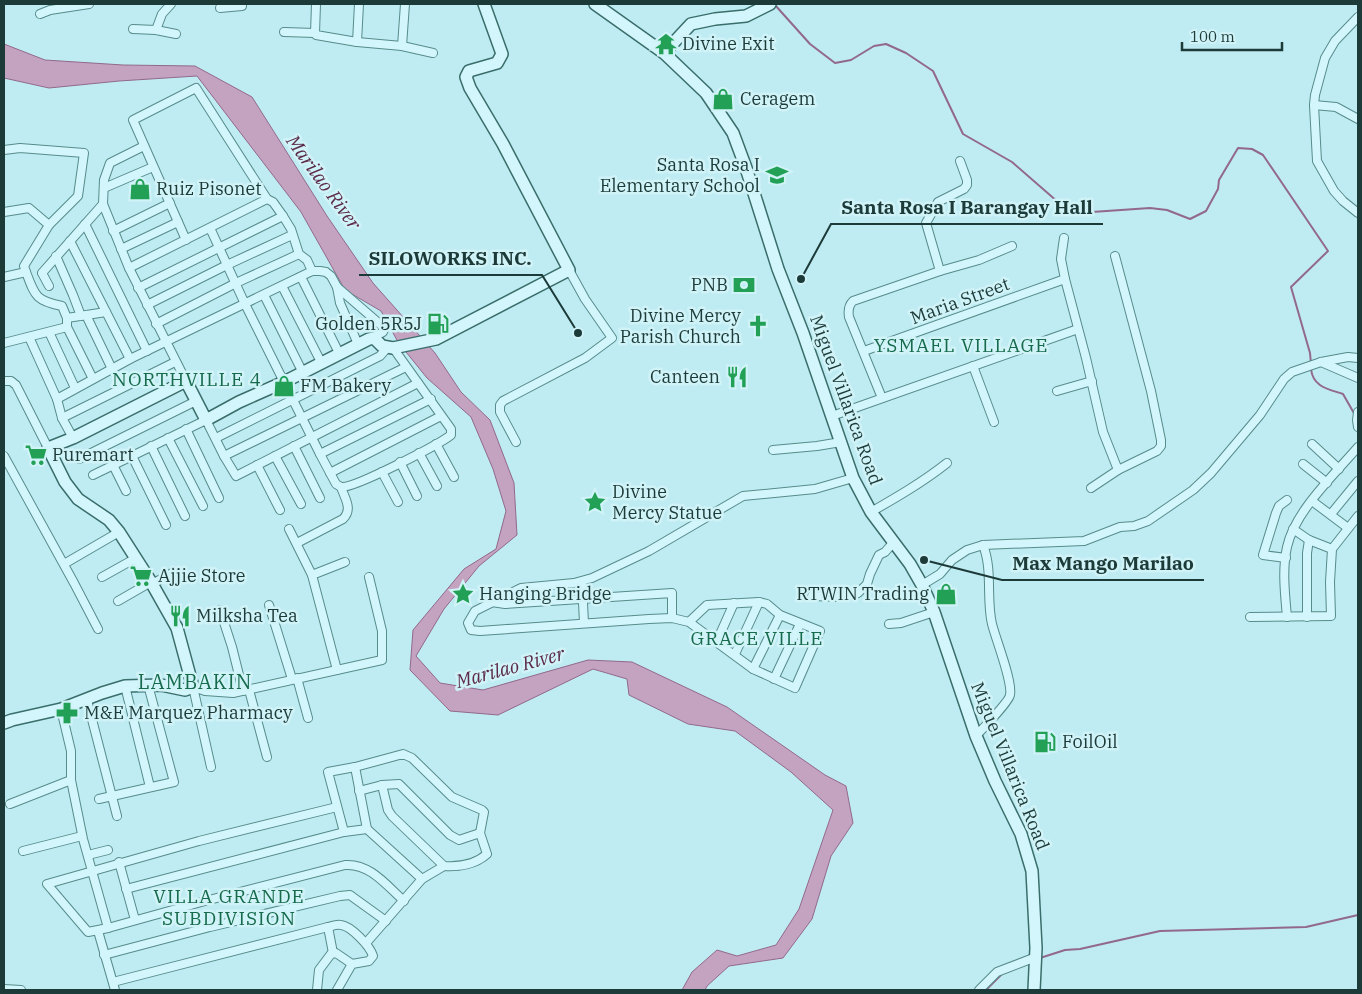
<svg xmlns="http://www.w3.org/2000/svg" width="1362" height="994" font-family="'IBM Plex Serif',serif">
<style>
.water{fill:#c3a3bf;stroke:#92698b}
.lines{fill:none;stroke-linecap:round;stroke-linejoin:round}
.stream{stroke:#92698b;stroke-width:2}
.street-casing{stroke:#568c8a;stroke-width:10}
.secondary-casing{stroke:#396e6a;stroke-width:14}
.street{stroke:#d3f6fc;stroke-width:8}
.secondary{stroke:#d3f6fc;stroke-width:11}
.labels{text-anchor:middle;stroke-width:5;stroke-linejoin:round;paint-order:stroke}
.poi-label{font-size:18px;fill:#1c3a38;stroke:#d0f3f8;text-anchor:start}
.street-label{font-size:18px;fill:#1c3a38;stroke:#d0f3f8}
.water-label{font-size:19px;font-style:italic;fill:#5b2a49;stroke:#d0f3f8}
.neighbourhood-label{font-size:19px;letter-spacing:1px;fill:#176b4c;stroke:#d0f3f8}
.quarter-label{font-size:20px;letter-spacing:1px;fill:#176b4c;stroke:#d0f3f8}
.leader{fill:none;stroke:#1c3a38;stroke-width:2}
.callout-dot{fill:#1c3a38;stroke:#d0f3f8;stroke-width:2}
.callout-label{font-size:19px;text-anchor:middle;font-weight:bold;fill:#1c3a38;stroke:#d0f3f8;stroke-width:5;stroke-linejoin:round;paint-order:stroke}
</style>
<rect width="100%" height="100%" fill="#bfebf2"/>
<polygon class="water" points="4,44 45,60 123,65 195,66 252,97 327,216 373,283 435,353 461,392 490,420 514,483 517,535 479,566 444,609 416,656 440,683 483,690 588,660 632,662 727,707 825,775 846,786 853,823 831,856 812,919 783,958 729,966 707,986 705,990 682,990 692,972 717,950 737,956 776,945 799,909 833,810 791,772 735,731 688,724 629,695 627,679 593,669 498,715 450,711 410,670 413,630 464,569 496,549 506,511 493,469 471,417 427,378 398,342 381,311 345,290 301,212 197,76 119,81 49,88 4,78"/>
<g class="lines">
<g class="stream">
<polyline points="775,5 810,44 835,63 851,60 874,46 886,44 906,53 933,71 963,134 1012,162 1066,209 1092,212 1150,208 1167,210 1190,219 1206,211 1218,189 1219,180 1238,148 1252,149 1263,155 1328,251 1291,287 1310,353 1311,364"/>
<path d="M1311 369C1313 387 1328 389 1343 394L1355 415"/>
<polyline points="1040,958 1065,950 1080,949 1160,931 1306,927 1358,915"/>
<polyline points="986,990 1002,974"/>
</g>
<g class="street-casing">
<g id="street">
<polyline points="316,4 315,33 316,35 357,42 402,46 433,53"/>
<polyline points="220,8 242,6 242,4"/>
<polyline points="40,14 50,10 89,4"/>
<polyline points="1358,17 1335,41 1325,58 1315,95 1314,105 1317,161 1334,191 1343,201 1358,213"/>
<polyline points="133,29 156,30 176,34"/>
<polyline points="156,30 162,14 171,4"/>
<polyline points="284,32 315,33"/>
<polyline points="357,42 359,4"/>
<polyline points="402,46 405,4"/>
<polyline points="1314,105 1336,107 1358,119"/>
<polyline points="144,146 110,163 104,180 103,204 129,268 186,381"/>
<polyline points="4,150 20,148 84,153 78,196 49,225 24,266 26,272 4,277"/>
<polyline points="104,188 153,167"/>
<polyline points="4,212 29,208 49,225"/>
<polyline points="85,224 147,351"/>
<path d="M210 228 245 304 320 454 336 484 341 487C353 489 438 445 451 435V429L396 352"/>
<polyline points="113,231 170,203"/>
<polyline points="1064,238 1061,259 1065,279 1086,358 1103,432 1118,470 1091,488"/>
<polyline points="186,240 133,120 196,88 267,199"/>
<polyline points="70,241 130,359"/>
<polyline points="121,249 178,222"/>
<polyline points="56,256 73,295 81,316"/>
<polyline points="1115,256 1151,391 1161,440 1161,446 1157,451 1118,470"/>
<polyline points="129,268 267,199 273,202 283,216 291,229 299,254 307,260 312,271"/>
<polyline points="940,271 926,223 938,202 964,189 967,185 967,180 960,161"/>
<path d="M26 272C35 296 36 301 62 306L67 318"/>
<polyline points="301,277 339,353"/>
<polyline points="49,286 42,273 103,204"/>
<polyline points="282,286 321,362"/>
<polyline points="337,287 340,303 358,344"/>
<polyline points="138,288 283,216"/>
<polyline points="264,295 302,371"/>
<polyline points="147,305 227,265 292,235"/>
<polyline points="86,315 112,369"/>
<polyline points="156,324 236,283 299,254"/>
<polyline points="67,327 93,379"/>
<polyline points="49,332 75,388"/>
<polyline points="29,337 57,399 62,418 73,438"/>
<polyline points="4,343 67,327 67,318 106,312"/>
<polyline points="864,351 1065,279"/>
<polyline points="1321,362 1358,378"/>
<polyline points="973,366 994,422"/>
<polyline points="4,381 11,381 16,385 48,448"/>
<polyline points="1057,391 1092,381"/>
<path d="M882 398 849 317C848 311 848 306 853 301L940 271 979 260 1012 246"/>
<polyline points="57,399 130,359 312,271 320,271 326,272 331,276 337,287 381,325 384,329 383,332 372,338"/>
<polyline points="1358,412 1357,420 1358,427"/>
<polyline points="832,416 1078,329"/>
<polyline points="62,418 175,362"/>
<polyline points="186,429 219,498"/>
<polyline points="168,438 203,506"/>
<polyline points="216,438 380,356 387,348"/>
<polyline points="516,442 500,412 500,405 503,401 585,358 612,338 585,299 569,270"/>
<polyline points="436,444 454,477"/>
<polyline points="1312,444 1339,469"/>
<polyline points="151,446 185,516"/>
<polyline points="294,446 320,498"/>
<polyline points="773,450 817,446 841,442"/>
<polyline points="419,453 437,486"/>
<polyline points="320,454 431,399"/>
<polyline points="4,456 74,583 98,629"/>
<polyline points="132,456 166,525"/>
<polyline points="224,456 406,367"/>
<polyline points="275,456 301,504"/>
<polyline points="79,459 196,401"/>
<polyline points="400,462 417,496"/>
<polyline points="1303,464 1327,483"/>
<polyline points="113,465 126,491"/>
<polyline points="257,465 280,510"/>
<polyline points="382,472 398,502"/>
<polyline points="330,473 441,416"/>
<polyline points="93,475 206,420 224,456 236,476 418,383"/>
<polyline points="1312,501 1348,528"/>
<path d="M871 512C897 497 923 482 947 463"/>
<polyline points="1331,514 1358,481"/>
<polyline points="289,529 312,575 337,670"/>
<polyline points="1293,529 1309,540 1332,549"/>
<path d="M297 543 343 519C353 509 345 499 341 487"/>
<polyline points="1286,558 1263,555 1276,513 1279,506 1287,500"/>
<polyline points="64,564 119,532"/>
<polyline points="312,575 345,562"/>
<polyline points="102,577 136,558"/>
<polyline points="582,582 584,623"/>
<polyline points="152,584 174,572"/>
<polyline points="922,585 940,574 952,560 967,550 983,545 1084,541 1120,527 1134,526 1148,521 1193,490 1211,473 1260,415 1284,379 1292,372 1321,362 1348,357 1358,358"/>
<polyline points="812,596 840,597 858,593 867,584 870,574 879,555 885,552 893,543"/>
<polyline points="118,601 151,582"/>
<polyline points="492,602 505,604 672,593 672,618"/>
<polyline points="269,605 292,679"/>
<polyline points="220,610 232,647 243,691"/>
<polyline points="1250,617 1331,616 1330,582 1332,549 1358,516"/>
<path d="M1287 617C1285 594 1282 570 1287 547 1295 511 1334 475 1358 447"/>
<polyline points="1307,617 1307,553 1309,540"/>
<polyline points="689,622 753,669 795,688 820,631 780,615 767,604 759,602 707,605 689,622 672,618 649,619 480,631 471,630 468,623 475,611 521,588 574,583 592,578 649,551 743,496 815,489 853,478"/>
<polyline points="889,624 901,623 934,612"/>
<polyline points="717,641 734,603"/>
<polyline points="735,654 759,602"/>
<polyline points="753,669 780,615"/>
<polyline points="297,678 308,718"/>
<polyline points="774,679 800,624"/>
<polyline points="125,686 150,787"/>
<polyline points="249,690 267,757"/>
<polyline points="87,700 117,816"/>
<polyline points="61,709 71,751 71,780 83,839 108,928"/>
<path d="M976 736C983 728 1009 702 1010 695 1013 682 996 640 992 624 986 599 993 570 983 545"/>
<polyline points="211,767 193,687 205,691 233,693 382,660 382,631 369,577"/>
<polyline points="355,767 367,829"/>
<polyline points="359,791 382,785 399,784 450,835 459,840 480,833"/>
<polyline points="99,799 174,782 148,685"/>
<polyline points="10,804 71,780"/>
<path d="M337 807 199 841 47 884 88 932 108 928 205 901 345 865C370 863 387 886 404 901"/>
<path d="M344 832 328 772 355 767 403 754 412 758 452 797 482 810 484 812 480 833 487 854C476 864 459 867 444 866L392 816 388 810 382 785"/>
<polyline points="23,851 82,836"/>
<polyline points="88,855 108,850"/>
<polyline points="119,862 135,920"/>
<polyline points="126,889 344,832 367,829 422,879"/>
<polyline points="328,927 333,953"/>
<polyline points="98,931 115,990"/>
<polyline points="366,943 422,879 444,866"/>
<polyline points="104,955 210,927 340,896 350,895 354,898 386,921"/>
<path d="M113 982 328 927C332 926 337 924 341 925 351 926 370 946 373 956L369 961 352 964 337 990"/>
<polyline points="4,989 21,990"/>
<polyline points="317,990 319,970 331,954 336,953 352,964"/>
<polyline points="979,990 997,972 1036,957"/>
</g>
</g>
<g class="secondary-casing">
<g id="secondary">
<polyline points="595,4 664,53 706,93 733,133 746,168 778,269 803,333 853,478 871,512 910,564 922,585 934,612 976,736 995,781 1021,834 1032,871 1036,948 1034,990"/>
<polyline points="664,53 691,24 715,19 746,16 770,4"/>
<polyline points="4,723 12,720 61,709 102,693 125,686 161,685 185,690 193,687 177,628 151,582 119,532 109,520 78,499 65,482 48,448 73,438 186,381 206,420 239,402 284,382 369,339 374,338 382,346 393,348 436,339 569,270 503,144 470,88 466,77 469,71 497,63 502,54 484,4"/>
</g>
</g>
<use href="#street" class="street"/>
<use href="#secondary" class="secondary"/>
</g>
<defs>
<g id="temple-bare" transform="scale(1.725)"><path d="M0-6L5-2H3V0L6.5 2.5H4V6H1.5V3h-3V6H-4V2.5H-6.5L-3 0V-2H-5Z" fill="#21a056" stroke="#d0f3f8" stroke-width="2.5" paint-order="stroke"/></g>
<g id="shop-bare" transform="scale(1.725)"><path d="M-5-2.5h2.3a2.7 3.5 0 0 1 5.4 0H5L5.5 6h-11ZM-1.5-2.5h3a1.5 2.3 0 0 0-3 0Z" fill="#21a056" stroke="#d0f3f8" stroke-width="2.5" paint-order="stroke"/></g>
<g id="school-bare" transform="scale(1.725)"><path d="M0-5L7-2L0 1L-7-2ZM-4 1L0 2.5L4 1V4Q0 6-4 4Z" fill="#21a056" stroke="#d0f3f8" stroke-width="2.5" paint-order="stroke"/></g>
<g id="bank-bare" transform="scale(1.725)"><path d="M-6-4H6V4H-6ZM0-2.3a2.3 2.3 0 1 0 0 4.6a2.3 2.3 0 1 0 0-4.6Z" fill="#21a056" stroke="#d0f3f8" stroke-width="2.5" paint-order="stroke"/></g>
<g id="fuel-bare" transform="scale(1.725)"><path d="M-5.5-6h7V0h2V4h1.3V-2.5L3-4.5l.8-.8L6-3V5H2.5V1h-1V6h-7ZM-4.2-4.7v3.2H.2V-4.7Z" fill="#21a056" stroke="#d0f3f8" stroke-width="2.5" paint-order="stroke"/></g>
<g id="church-bare" transform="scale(1.725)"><path d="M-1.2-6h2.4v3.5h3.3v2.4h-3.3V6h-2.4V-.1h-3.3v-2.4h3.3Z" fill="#21a056" stroke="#d0f3f8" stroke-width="2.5" paint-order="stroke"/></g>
<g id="restaurant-bare" transform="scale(1.725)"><path d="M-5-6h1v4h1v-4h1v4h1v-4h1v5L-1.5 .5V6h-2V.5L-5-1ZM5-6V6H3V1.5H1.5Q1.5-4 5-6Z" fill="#21a056" stroke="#d0f3f8" stroke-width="2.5" paint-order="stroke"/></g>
<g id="supermarket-bare" transform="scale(1.725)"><path d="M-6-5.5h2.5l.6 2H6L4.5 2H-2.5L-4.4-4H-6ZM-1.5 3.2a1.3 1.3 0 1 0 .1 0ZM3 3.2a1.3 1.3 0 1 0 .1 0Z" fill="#21a056" stroke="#d0f3f8" stroke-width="2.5" paint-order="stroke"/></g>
<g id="sight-bare" transform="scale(1.725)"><path d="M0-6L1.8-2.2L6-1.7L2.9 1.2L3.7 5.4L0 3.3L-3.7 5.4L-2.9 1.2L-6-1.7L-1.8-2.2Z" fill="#21a056" stroke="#d0f3f8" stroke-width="2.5" paint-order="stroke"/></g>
<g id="pharmacy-bare" transform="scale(1.725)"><path d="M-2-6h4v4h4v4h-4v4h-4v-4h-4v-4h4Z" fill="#21a056" stroke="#d0f3f8" stroke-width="2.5" paint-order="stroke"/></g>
</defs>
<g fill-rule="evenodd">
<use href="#temple-bare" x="666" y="44"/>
<use href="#shop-bare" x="723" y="99"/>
<use href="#school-bare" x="777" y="175"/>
<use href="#shop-bare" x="140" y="189"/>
<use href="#bank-bare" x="744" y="285"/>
<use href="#fuel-bare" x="438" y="324"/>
<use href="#church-bare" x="758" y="326"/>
<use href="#restaurant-bare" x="737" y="377"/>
<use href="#shop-bare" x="284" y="386"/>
<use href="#supermarket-bare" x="36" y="455"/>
<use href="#sight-bare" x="595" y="502"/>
<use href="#supermarket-bare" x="141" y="576"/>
<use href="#sight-bare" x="463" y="594"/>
<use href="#shop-bare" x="946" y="594"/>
<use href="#restaurant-bare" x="180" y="616"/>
<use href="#pharmacy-bare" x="67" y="713"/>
<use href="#fuel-bare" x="1045" y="742"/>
</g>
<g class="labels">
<g class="poi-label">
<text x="682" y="50">Divine Exit</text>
<text x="740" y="105">Ceragem</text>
<text x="760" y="171" text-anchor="end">Santa Rosa I<tspan x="760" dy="21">Elementary School</tspan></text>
<text x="156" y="195">Ruiz Pisonet</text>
<text x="728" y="291" text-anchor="end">PNB</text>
<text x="741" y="322" text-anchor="end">Divine Mercy<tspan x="741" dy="21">Parish Church</tspan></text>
<text x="422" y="330" text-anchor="end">Golden 5R5J</text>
<text x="720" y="383" text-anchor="end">Canteen</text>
<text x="300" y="392">FM Bakery</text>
<text x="52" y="461">Puremart</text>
<text x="612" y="498">Divine<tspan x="612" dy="21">Mercy Statue</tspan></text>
<text x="158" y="582">Ajjie Store</text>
<text x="479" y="600">Hanging Bridge</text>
<text x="929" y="600" text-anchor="end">RTWIN Trading</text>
<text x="196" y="622">Milksha Tea</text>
<text x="84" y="719">M&amp;E Marquez Pharmacy</text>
<text x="1062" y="748">FoilOil</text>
</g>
<g class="street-label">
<text transform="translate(960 301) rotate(-20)" y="6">Maria Street</text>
<text transform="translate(846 400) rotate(70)" y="6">Miguel Villarica Road</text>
<text transform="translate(1010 766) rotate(68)" y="6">Miguel Villarica Road</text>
</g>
<g class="water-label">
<text transform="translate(324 182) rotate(54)" y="7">Marilao River</text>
<text transform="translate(510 667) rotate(-15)" y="7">Marilao River</text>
</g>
<g class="neighbourhood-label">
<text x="961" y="352">YSMAEL VILLAGE</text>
<text x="187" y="386">NORTHVILLE 4</text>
<text x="757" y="645">GRACE VILLE</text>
<text x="229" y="903">VILLA GRANDE<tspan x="229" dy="22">SUBDIVISION</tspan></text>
</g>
<g class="quarter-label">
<text x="195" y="689">LAMBAKIN</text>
</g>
</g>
<path class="leader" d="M801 279L831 224H1103M578 333L542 275H359M924 560L1002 580H1204"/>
<g class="callout-dot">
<circle cx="801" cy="279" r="5"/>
<circle cx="578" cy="333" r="5"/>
<circle cx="924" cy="560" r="5"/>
</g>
<g class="callout-label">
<text x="967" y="214">Santa Rosa I Barangay Hall</text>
<text x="450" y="265">SILOWORKS INC.</text>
<text x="1103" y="570">Max Mango Marilao</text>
</g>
<rect width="1362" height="994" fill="none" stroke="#1c3a38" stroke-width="10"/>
<path d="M1182 42v8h100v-8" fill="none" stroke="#1c3a38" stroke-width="2.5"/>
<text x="1190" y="42" font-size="15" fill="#1c3a38" stroke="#d0f3f8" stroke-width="4" paint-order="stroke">100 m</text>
</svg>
